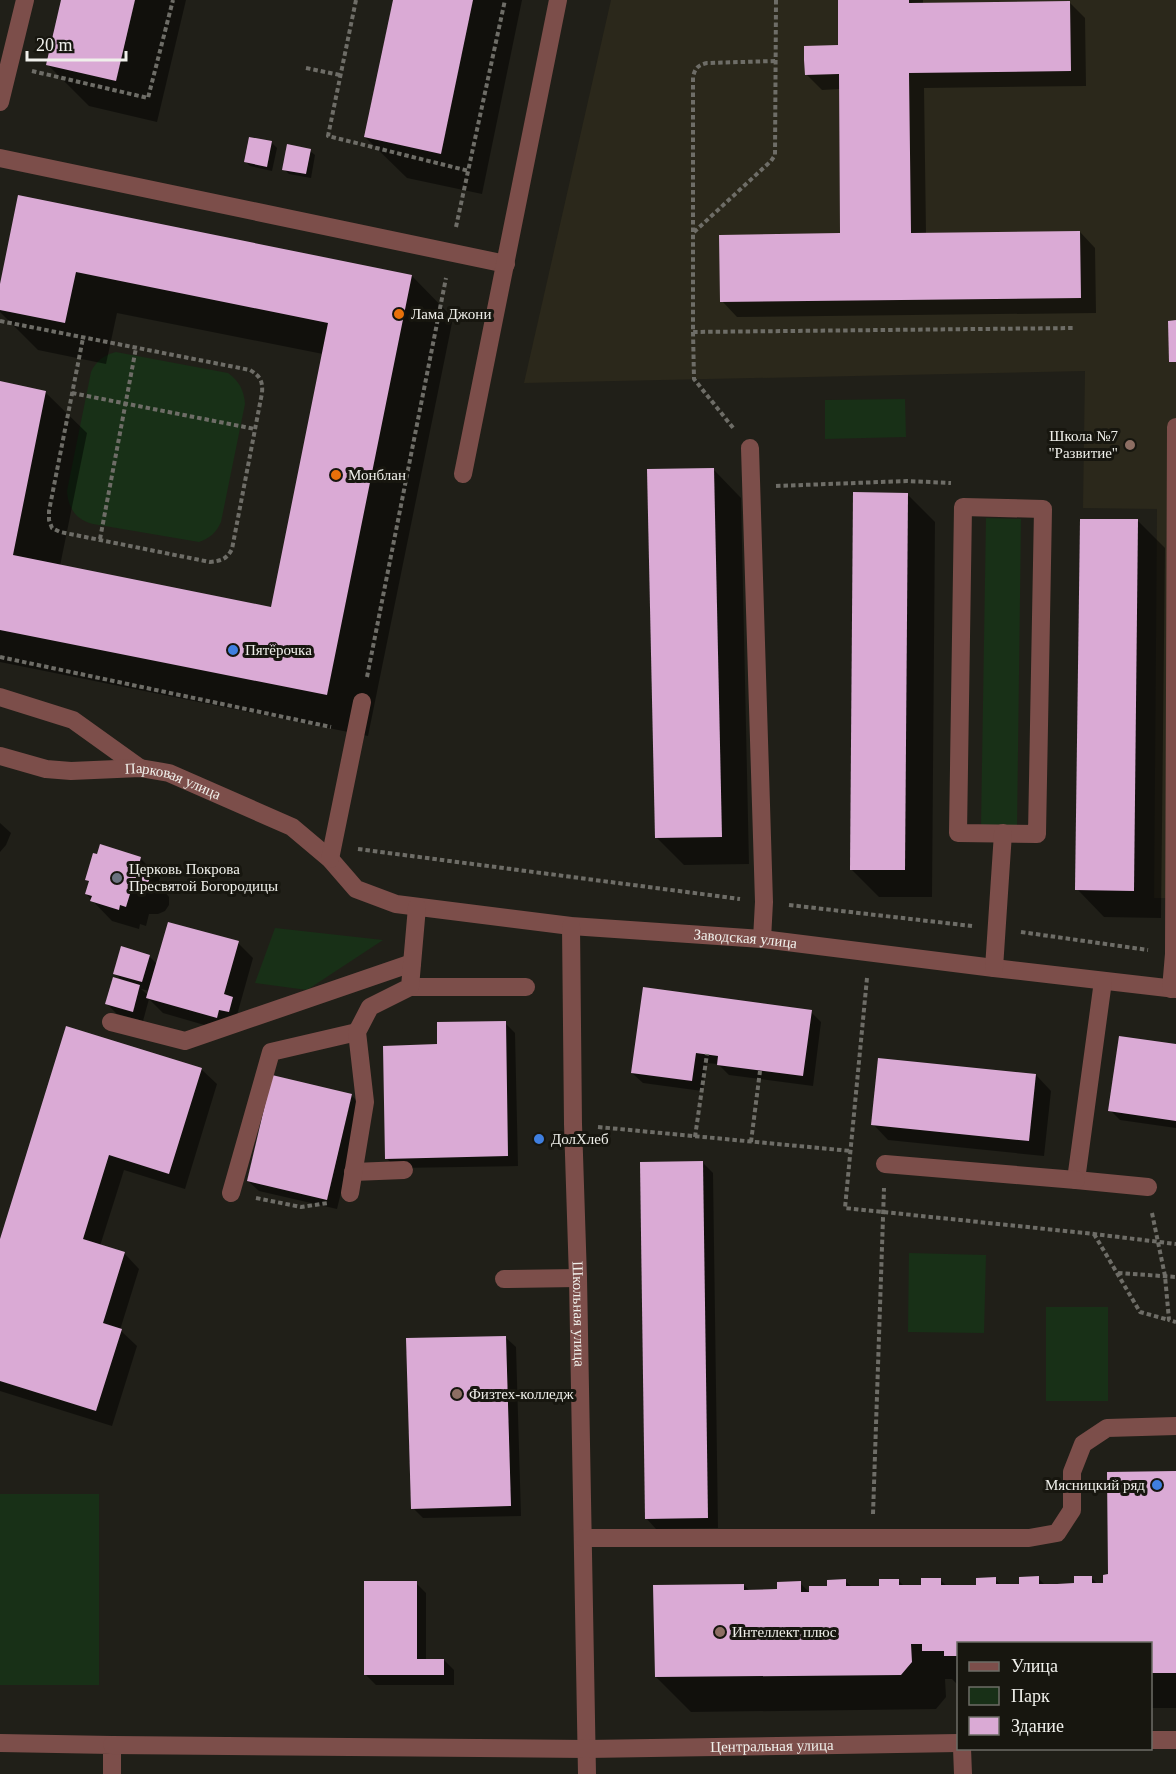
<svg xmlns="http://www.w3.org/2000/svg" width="1176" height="1774" font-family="'Times New Roman',serif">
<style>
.built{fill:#2b281b}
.green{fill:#183017}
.shadow{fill:#0007;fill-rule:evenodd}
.building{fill:#daaad5}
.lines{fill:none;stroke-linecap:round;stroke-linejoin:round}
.path{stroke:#6e6d67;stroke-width:4;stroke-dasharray:4.5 3;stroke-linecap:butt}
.minor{stroke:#7c4e4a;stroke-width:18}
.food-dot{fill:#e8710a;stroke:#17160f;stroke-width:2}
.education-dot{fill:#8d6e63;stroke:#17160f;stroke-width:2}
.shop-dot{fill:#3f7fe0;stroke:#17160f;stroke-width:2}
.worship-dot{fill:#6b7280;stroke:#17160f;stroke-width:2}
.labels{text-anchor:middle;stroke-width:6;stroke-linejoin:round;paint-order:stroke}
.poi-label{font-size:15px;fill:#f0f0eb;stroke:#17160f;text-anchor:start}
.street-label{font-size:15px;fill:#f0f0eb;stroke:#17160f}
</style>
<rect width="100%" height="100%" fill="#201f18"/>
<polygon class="built" points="611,0 1176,0 1176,898 1154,898 1157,509 1083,508 1085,371 524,383"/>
<g class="green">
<path d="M116 352 228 373C239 381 244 390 245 404L221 522C216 533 210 538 199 542L93 524C76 520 68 508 67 491L91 372C96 361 104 355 116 352Z"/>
<polygon points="905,399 906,437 825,439 825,400"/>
<polygon points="986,518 1021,519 1017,827 981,826"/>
<polygon points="275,928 383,940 307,990 255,983"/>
<polygon points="909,1253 986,1255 984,1333 908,1332"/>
<rect x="1046" y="1307" width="62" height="94"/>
<rect x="0" y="1494" width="99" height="191"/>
</g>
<g class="shadow">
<polygon points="63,0 186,0 157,122 89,106 48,65"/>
<polygon points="395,0 522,0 482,194 407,178 365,137"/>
<polygon points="839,0 923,0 923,4 1069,2 1085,18 1086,86 924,88 926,234 1080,232 1095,248 1096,313 737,317 722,301 842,235 840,89 822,90 806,74 840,47"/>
<polygon points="250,139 272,143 277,148 272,171 250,166 245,161"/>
<polygon points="310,151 315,155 311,178 289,174 284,169"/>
<polygon points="19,197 412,276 453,318 368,736 0,662 0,383 45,392 87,433 60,566 272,609 323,354 117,313 106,364 38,350 0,312 0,292"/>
<polygon points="714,470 741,498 749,864 684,865 656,837"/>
<polygon points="907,494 935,522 932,897 879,897 851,869"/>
<polygon points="1138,521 1165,548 1161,918 1104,917 1077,889"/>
<polygon points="0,823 11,833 6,845 0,852"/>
<polygon points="140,858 160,878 158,884 169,897 169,905 165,911 158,914 149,914 146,926 140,924 139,929 112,921 86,894 90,883 87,880"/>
<path d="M238 943 253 958 232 1033 163 1013 149 999 143 1021 117 1014 107 1004 123 982 115 973 149 956 157 964ZM141 989 150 991 148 995Z"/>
<polygon points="811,1012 821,1022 813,1086 729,1075 718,1064 706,1063 702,1091 643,1083 632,1073"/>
<polygon points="505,1023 515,1033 518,1166 397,1168 386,1158"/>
<polygon points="1176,1045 1176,1128 1120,1120 1110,1110"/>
<polygon points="201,1069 217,1084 185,1189 124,1170 100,1246 124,1253 139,1269 120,1330 137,1346 112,1426 0,1391 0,1245"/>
<polygon points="1036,1075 1051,1091 1044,1156 888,1140 873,1124"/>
<polygon points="351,1095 362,1106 337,1209 259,1191 248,1181"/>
<polygon points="703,1163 713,1173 718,1528 656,1529 646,1518"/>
<polygon points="505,1337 516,1347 521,1516 423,1518 413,1508"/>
<polygon points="1176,1473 1176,1708 1150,1708 1150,1644 958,1644 958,1685 952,1679 945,1679 946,1697 936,1709 691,1712 656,1677 744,1585 750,1591 779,1591 800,1583 811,1594 845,1581 852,1587 881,1587 898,1580 905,1587 922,1587 940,1580 947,1586 978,1586 995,1579 1002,1586 1021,1586 1038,1578 1045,1585 1076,1585 1091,1577 1098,1585 1105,1585"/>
<polygon points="416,1583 426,1593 426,1660 444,1660 454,1670 454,1685 376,1685 366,1675"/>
</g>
<g class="building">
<polygon points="61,0 135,0 116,81 46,65"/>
<polygon points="393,0 473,0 441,154 364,137"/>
<polygon points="838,0 909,0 909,3 1070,1 1071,71 909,73 911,233 1080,231 1081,298 720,302 719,235 840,233 839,74 805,75 804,60 804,46 838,45"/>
<polygon points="249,137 272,141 267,167 244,162"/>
<polygon points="287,144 311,149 306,174 282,170"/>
<polygon points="18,195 412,275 327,695 0,630 0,381 46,391 13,555 271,607 328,323 76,272 65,323 0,310 0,284"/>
<polygon points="1176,320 1176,362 1169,362 1168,321"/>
<polygon points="714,468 722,837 655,838 647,469"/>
<polygon points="853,492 908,493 905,870 850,870"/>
<polygon points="1080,519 1138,519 1134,891 1075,890"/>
<polygon points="100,844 141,857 139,865 145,869 149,876 149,884 145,891 138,894 130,894 126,907 120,905 119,910 90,901 92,896 85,894 89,881 85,880 93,853 97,854"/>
<polygon points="168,922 239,941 224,994 233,997 229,1012 219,1010 217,1018 146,998"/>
<polygon points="121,946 150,955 142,982 113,974"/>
<polygon points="113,977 140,985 133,1012 105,1004"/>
<polygon points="643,987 812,1010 803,1076 717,1065 718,1056 696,1053 692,1081 631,1073"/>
<polygon points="506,1021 508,1156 385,1159 383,1046 437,1044 437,1022"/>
<polygon points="66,1026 202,1068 169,1174 109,1155 83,1239 125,1252 103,1323 122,1329 96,1411 0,1381 0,1239"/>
<polygon points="1119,1036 1176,1044 1176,1121 1108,1111"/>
<polygon points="878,1058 1036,1074 1029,1141 871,1125"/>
<polygon points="272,1075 352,1094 327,1200 247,1181"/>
<polygon points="703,1161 708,1518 645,1519 640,1162"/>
<polygon points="506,1336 511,1506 411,1509 406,1338"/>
<polygon points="1176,1471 1176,1673 1150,1673 1150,1644 958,1644 958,1656 944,1656 944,1651 922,1651 922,1644 911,1644 912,1662 901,1675 655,1677 653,1585 744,1584 744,1590 777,1589 777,1582 801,1581 801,1592 809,1592 809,1586 827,1586 827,1580 846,1579 846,1586 879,1586 879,1579 899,1579 899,1585 921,1585 921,1578 941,1578 941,1585 976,1585 976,1578 996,1577 996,1584 1019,1584 1019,1577 1039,1576 1039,1584 1057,1584 1074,1583 1074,1576 1092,1576 1092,1583 1103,1583 1103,1575 1108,1574 1107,1472"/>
<polygon points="364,1581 417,1581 417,1659 444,1659 444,1675 364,1675"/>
</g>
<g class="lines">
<g class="path">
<polyline points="356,0 328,136 469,171"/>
<polyline points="776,0 775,155 771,161 693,233 693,332 1074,328"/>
<polyline points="306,68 340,75"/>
<polyline points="32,71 148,98 173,0"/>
<polyline points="456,227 505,0"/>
<path d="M693 232V77C695 68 698 65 707 63L776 61"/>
<path d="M0 321 250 370C260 376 263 381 262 393L232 549C227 559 221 561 210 562L60 532 52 528 49 520V511L83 338"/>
<polyline points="693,332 694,379 734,429"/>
<polyline points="72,393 255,429"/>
<polyline points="776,486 907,481 951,483"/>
<polyline points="100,539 136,348"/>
<polyline points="0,657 331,727"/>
<polyline points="367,677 446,278"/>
<polyline points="358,849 740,899"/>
<polyline points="789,905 972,926"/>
<polyline points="1021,932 1148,950"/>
<polyline points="867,978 845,1208 1094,1234 1176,1244"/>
<polyline points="598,1127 851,1151"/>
<polyline points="695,1137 707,1054"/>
<polyline points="751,1142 760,1071"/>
<polyline points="256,1198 301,1207 328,1203"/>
<polyline points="1152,1213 1165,1276 1169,1320 1176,1322"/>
<polyline points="1094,1234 1140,1312 1169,1320"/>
<polyline points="1118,1273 1176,1277"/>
<polyline points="873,1514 884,1188"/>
</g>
<g class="minor">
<polyline points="0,102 25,0"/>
<polyline points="0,158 506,264"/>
<polyline points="750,448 764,902 762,939"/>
<polyline points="463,474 558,0"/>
<polygon points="963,507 1043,509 1037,834 958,833"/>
<polyline points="0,697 73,720 140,768"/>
<path id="s1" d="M0 756 46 769 71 771 140 768 169 773 292 827 330 859 356 889 396 904 571 926 762 939 994 968 1176 989"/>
<polyline points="330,859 362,702"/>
<path id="s2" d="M571 926 573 1124 578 1278 587 1774"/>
<polyline points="994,968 1003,833"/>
<polyline points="1103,981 1076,1180 1148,1187"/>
<polyline points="410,987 526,987"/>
<polyline points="1171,989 1174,954 1176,427"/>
<polyline points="111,1022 185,1041 412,963"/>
<polyline points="885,1164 1076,1180"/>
<polyline points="353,1172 404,1170"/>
<polyline points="231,1193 271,1052 357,1032"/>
<polyline points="350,1193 365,1102 357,1032 370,1007 410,987 417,907"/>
<polyline points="504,1279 578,1278"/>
<polyline points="583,1538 1029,1538 1057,1533 1072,1510 1072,1472 1083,1444 1107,1428 1176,1426"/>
<polyline points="1150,1740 1176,1740"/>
<polyline points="0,1743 112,1745 112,1774"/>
<path id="s3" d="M112 1745 587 1749 958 1743"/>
<polyline points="962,1748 963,1774"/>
</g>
</g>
<g class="food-dot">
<circle cx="399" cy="314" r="6"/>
<circle cx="336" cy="475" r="6"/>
</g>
<g class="education-dot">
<circle cx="1130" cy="445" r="6"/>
<circle cx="457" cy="1394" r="6"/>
<circle cx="720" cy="1632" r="6"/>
</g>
<g class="shop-dot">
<circle cx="233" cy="650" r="6"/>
<circle cx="539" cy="1139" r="6"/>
<circle cx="1157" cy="1485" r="6"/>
</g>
<circle class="worship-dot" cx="117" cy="878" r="6"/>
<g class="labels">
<g class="poi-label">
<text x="411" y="319">Лама Джони</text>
<text x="1118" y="441" text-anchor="end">Школа №7<tspan x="1118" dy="17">"Развитие"</tspan></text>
<text x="348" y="480">Монблан</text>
<text x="245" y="655">Пятёрочка</text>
<text x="129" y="874">Церковь Покрова<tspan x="129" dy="17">Пресвятой Богородицы</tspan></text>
<text x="551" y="1144">ДолХлеб</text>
<text x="469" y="1399">Физтех-колледж</text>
<text x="1145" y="1490" text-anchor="end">Мясницкий ряд</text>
<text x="732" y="1637">Интеллект плюс</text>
</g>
<g class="street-label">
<text dy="5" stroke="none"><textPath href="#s1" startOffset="177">Парковая улица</textPath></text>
<text dy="5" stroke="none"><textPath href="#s1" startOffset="789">Заводская улица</textPath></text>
<text dy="5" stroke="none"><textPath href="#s2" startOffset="388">Школьная улица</textPath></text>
<text dy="5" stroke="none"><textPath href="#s3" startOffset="660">Центральная улица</textPath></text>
</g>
</g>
<rect x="957" y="1642" width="195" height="108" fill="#17160f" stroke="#6e6d67" stroke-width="1.5"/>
<rect x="969" y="1662" width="30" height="9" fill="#7c4e4a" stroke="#6e6d67" stroke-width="1.5"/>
<text x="1011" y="1672" font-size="18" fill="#f0f0eb">Улица</text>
<rect x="969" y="1687" width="30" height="18" fill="#183017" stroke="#6e6d67" stroke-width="1.5"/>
<text x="1011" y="1702" font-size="18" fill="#f0f0eb">Парк</text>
<rect x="969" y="1717" width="30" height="18" fill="#daaad5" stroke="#6e6d67" stroke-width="1.5"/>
<text x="1011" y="1732" font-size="18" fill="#f0f0eb">Здание</text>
<path d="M27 51v9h99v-9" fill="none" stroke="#f0f0eb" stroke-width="3"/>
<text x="36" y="51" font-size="18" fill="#f0f0eb" stroke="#17160f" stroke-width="4.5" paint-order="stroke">20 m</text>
</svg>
